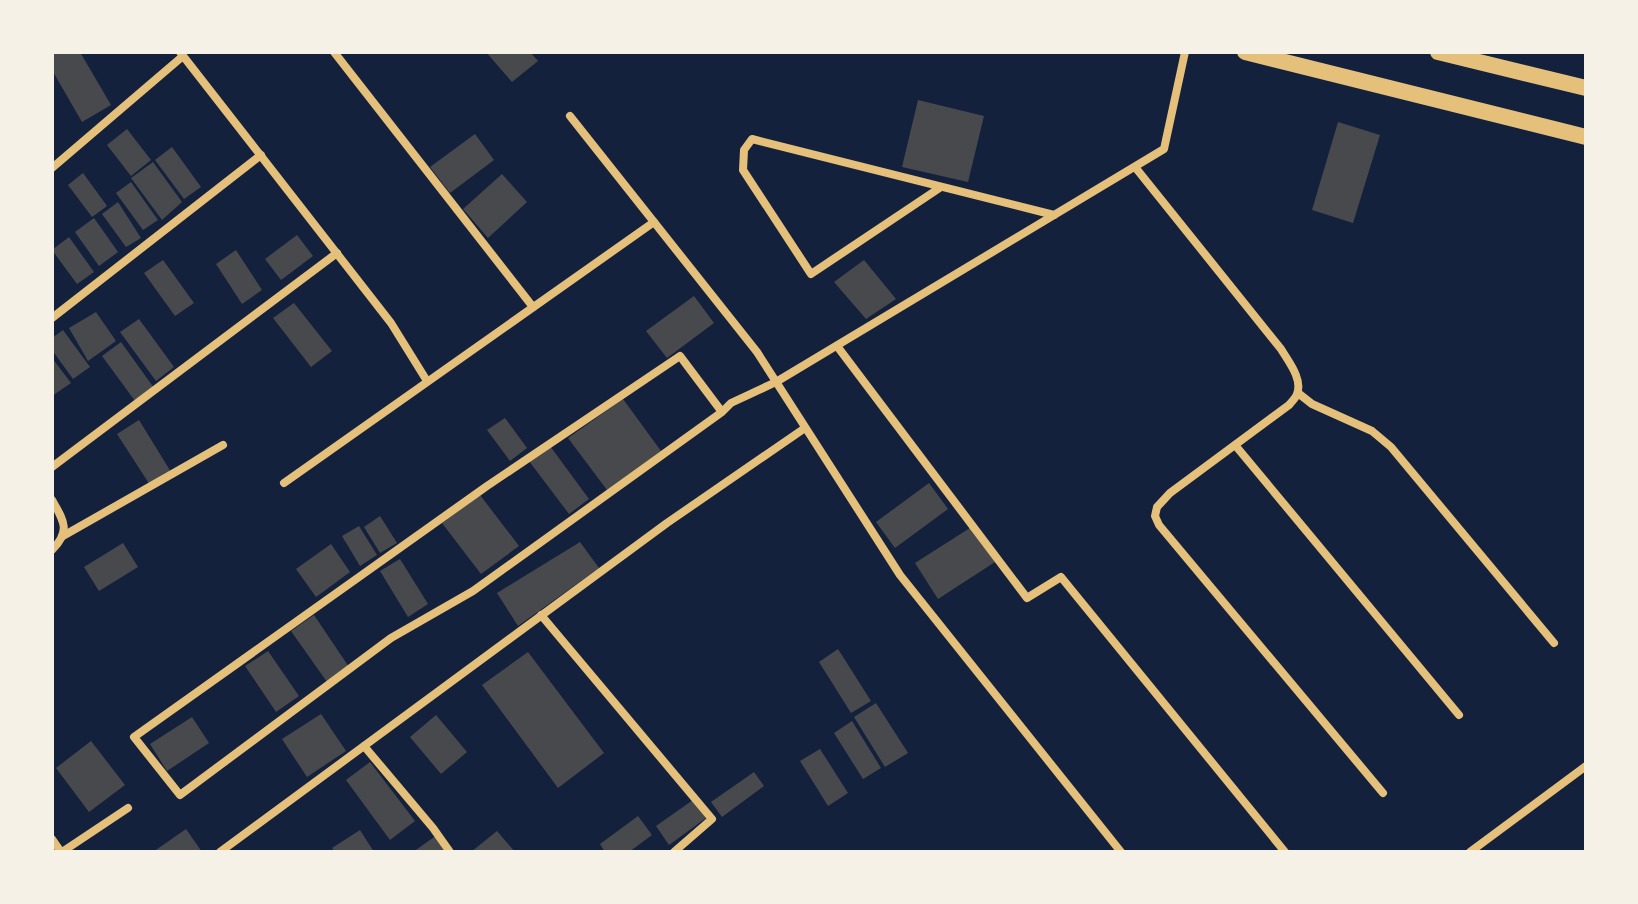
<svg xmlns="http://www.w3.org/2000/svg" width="1638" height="904" font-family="Lato,sans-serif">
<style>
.building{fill:#48494c}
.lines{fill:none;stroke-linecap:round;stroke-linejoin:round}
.minor{stroke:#e5c07b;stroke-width:8}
.secondary{stroke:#e5c07b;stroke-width:16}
</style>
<rect width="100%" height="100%" fill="#14213d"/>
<g class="building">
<polygon points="54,52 80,52 111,105 82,122 52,70 52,53"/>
<polygon points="486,52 530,52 538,61 512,82"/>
<polygon points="918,100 984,116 968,182 902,167"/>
<polygon points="1338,122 1380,135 1353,223 1312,210"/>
<polygon points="127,129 151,160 131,176 107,145"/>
<polygon points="475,134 494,160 450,193 430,167"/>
<polygon points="172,147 201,187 184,199 155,160"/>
<polygon points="153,162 182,202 162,220 131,178"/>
<polygon points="83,173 107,206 92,217 68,185"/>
<polygon points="502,174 527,202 488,238 463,209"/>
<polygon points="131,182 158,220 143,230 116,193"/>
<polygon points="118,202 141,238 126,247 102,214"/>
<polygon points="94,218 118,252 99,266 75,232"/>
<polygon points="297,235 313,256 281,280 265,259"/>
<polygon points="69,237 94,272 77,284 52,250"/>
<polygon points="236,250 262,290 242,304 216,264"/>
<polygon points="163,260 194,303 175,316 144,273"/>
<polygon points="864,260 896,299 866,319 834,282"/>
<polygon points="694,296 714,323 667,358 646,331"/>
<polygon points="294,303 332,351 311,367 273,318"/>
<polygon points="96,312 116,341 88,361 69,328"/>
<polygon points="139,319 174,367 156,381 120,332"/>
<polygon points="63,330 90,367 73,379 52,350 52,338"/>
<polygon points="121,342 154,388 135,401 102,356"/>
<polygon points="52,358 71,383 52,396"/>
<polygon points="623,399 661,451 607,490 568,438"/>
<polygon points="505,418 527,448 510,461 487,430"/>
<polygon points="139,420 171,472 150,485 117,434"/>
<polygon points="550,446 589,499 569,514 529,461"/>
<polygon points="929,483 948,509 895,548 876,522"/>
<polygon points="480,495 519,546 481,574 442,523"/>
<polygon points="380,516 397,543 380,553 364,527"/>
<polygon points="359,526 377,555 360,566 342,536"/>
<polygon points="973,526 995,562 938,599 915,563"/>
<polygon points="580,542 599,568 518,626 497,593"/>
<polygon points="123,543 138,567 99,591 84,567"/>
<polygon points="331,544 350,572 316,597 296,569"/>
<polygon points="400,559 428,604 408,617 380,571"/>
<polygon points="314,615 349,667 327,682 291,631"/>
<polygon points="838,649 871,701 851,713 819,662"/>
<polygon points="268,651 299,696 276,712 245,666"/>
<polygon points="528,652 604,753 558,788 482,685"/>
<polygon points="876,703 908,753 885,767 854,717"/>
<polygon points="321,714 346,751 307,777 282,739"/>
<polygon points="436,715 467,752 441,774 410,737"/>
<polygon points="192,717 209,743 167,771 150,744"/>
<polygon points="852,721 881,768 863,779 834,733"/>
<polygon points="91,741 125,785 89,812 56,768"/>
<polygon points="820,749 848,793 828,806 800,761"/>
<polygon points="370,762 415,821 390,840 346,780"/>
<polygon points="754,772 764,786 722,817 711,802"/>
<polygon points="693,800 706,818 669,845 656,826"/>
<polygon points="638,816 652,835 629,852 605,852 600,844"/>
<polygon points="186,829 202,852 153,852"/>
<polygon points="360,830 374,852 335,852 332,848"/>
<polygon points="497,831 515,852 471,852"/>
<polygon points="437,835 449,852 413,852"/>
</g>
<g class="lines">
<g class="minor">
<polyline points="180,52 391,323 427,381"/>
<polyline points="334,52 533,307"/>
<polyline points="570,116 757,352 900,575 1121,852"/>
<path d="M1135 167 1281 349C1288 361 1303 379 1297 394 1296 398 1292 401 1289 405L1170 493 1157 507 1155 516 1159 525 1383 793"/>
<polyline points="52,168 183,56"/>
<polyline points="941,187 811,274 743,170 744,150 752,139 1054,215"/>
<polyline points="52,318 261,155"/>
<polyline points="837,346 1027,598 1061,577 1285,852"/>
<polyline points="1298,393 1312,404 1372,431 1391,447 1554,643"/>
<polyline points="722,412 680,356 487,486 134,737 180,795 391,638 473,591 722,412 731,403 776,382 1164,149 1185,52"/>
<polyline points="1235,445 1459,715"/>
<polyline points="52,467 337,253"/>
<polyline points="284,483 654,222"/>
<path d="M52 500C64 521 71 531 52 550"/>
<polyline points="63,536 223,445"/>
<polyline points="541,615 712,819 674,852"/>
<polyline points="364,746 433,828 450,852"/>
<polyline points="52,839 61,852"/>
<polyline points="62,852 128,808"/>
<polyline points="220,852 667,523 805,428"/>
<polyline points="1470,852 1586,766"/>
</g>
<g class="secondary">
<polyline points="1245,52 1586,137"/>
<polyline points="1438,52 1586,88"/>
</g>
</g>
<rect width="1638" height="904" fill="none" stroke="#f6f1e7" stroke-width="108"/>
</svg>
